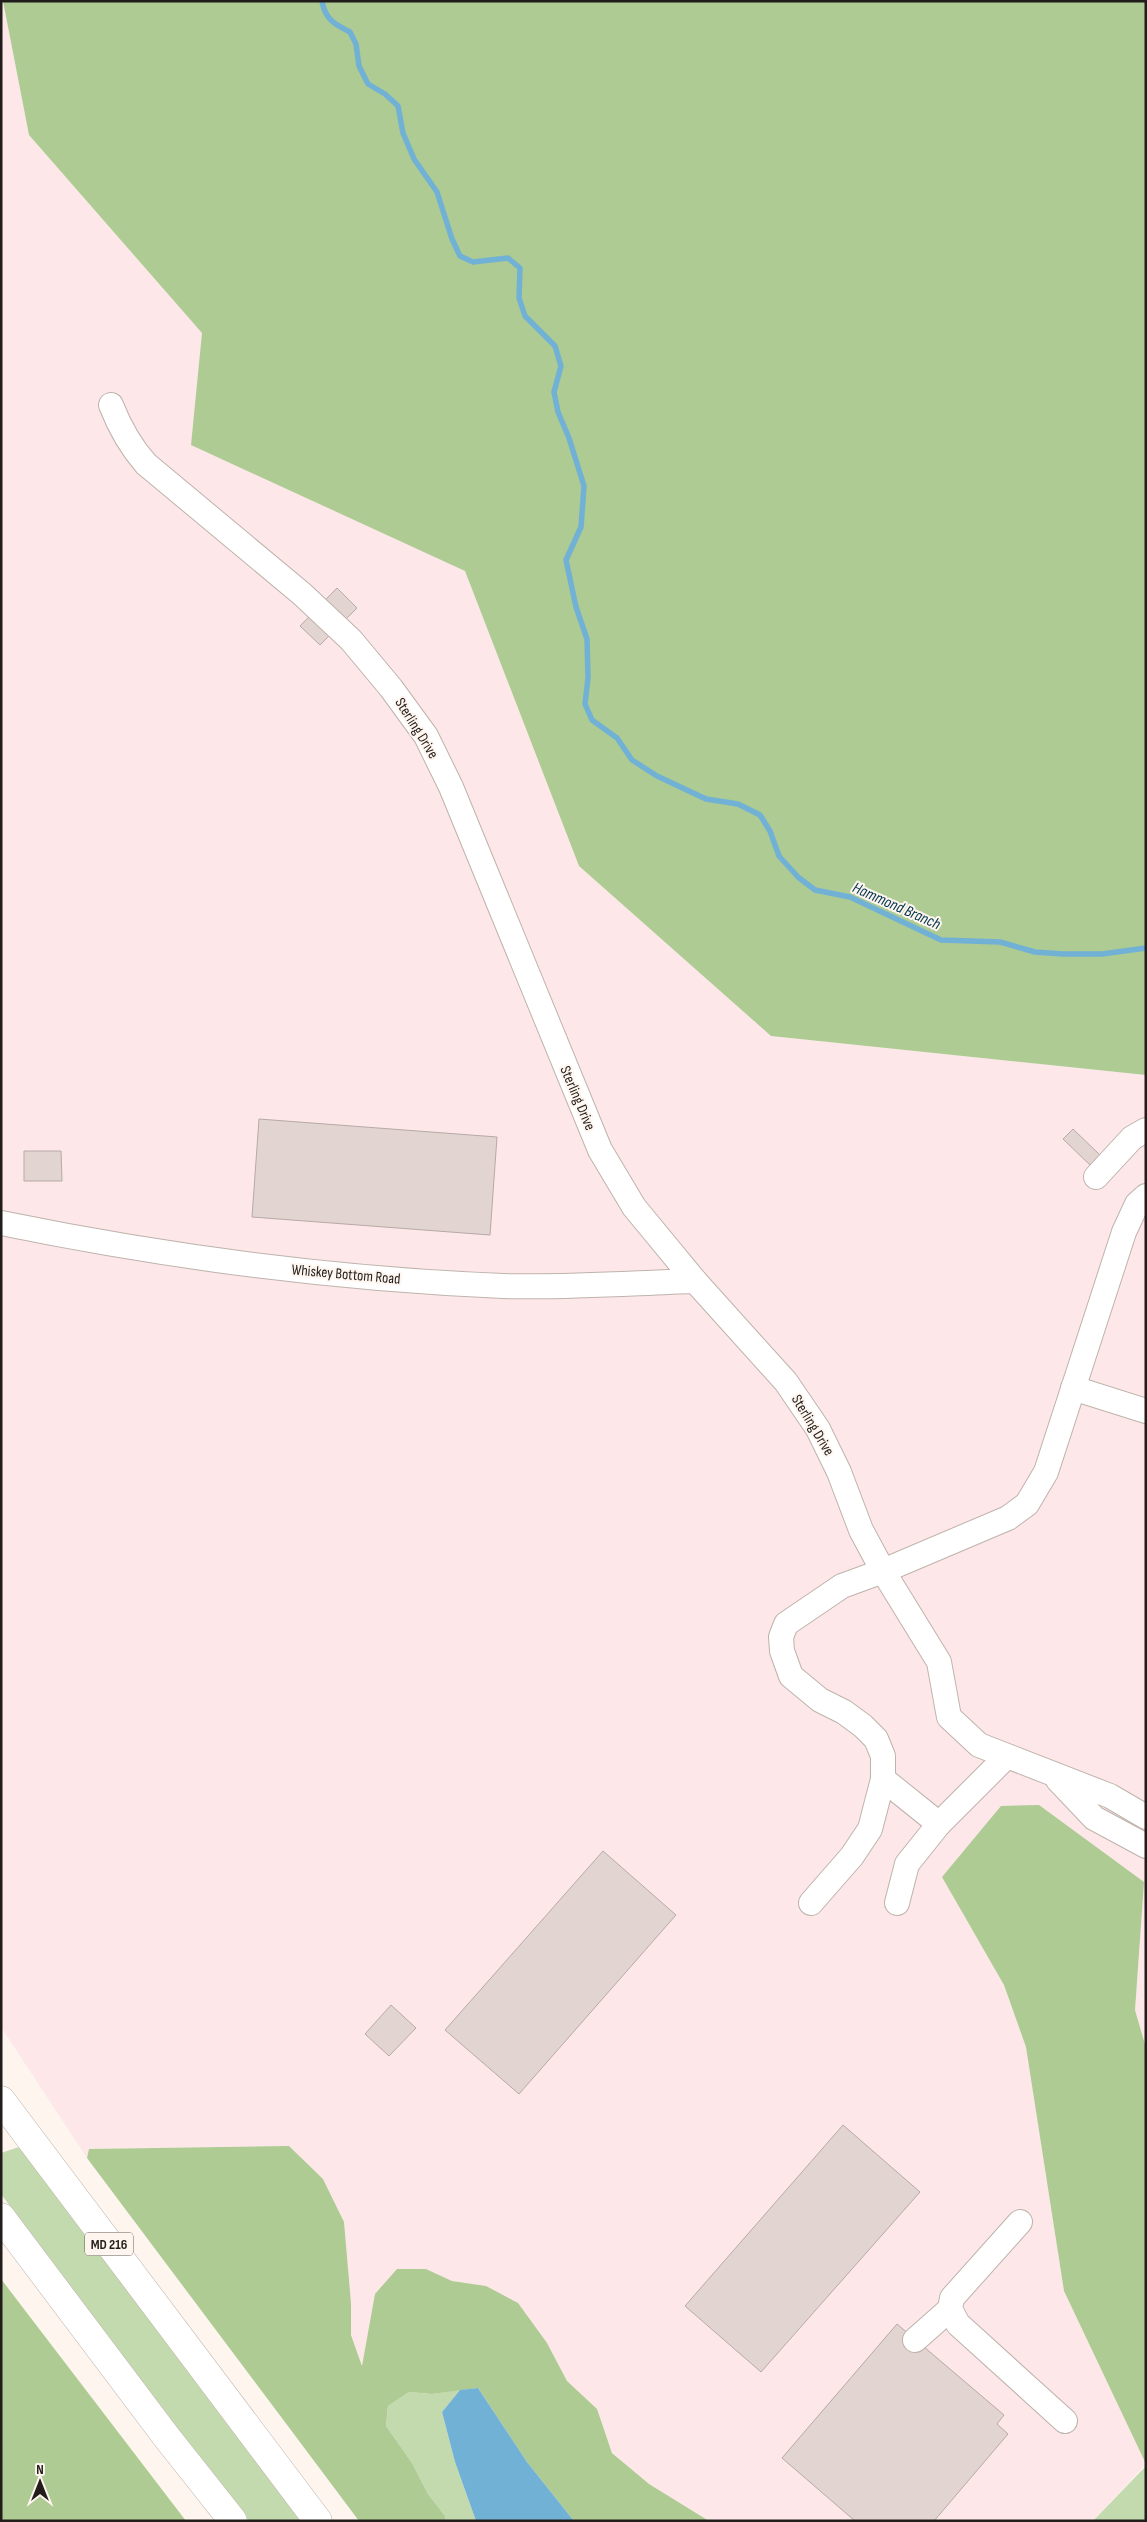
<svg xmlns="http://www.w3.org/2000/svg" width="1147" height="2522" font-family="'Sofia Sans Condensed',sans-serif">
<style>
.commercial{fill:#fde7e9}
.green{fill:#c2daad}
.forest{fill:#adcb92}
.water{fill:#71b1d6}
.lines{fill:none;stroke-linecap:round;stroke-linejoin:round}
.stream{stroke:#71b1d6;stroke-width:5.5}
.building{fill:#e2d4d0;stroke:#b7a9a5}
.minor-casing{stroke:#beb3ab;stroke-width:26}
.major-casing{stroke:#beb3ab;stroke-width:29}
.minor{stroke:#fff;stroke-width:24}
.major{stroke:#fff;stroke-width:28}
.labels{text-anchor:middle;stroke-width:4;stroke-linejoin:round;paint-order:stroke}
.shield{fill:#fef5ef;stroke:#635e5a;stroke-width:1}
.shield-label{font-size:14px;font-weight:bold;fill:#211d1a}
.street-label{font-size:15px;fill:#211d1a;stroke:#fef5ef}
.water-label{font-size:16px;font-style:italic;fill:#00364f;stroke:#fef5ef}
</style>
<rect width="100%" height="100%" fill="#fef5ef"/>
<polygon class="commercial" points="1,1 3,1 29,135 202,333 192,445 465,571 579,866 771,1036 1146,1075 1146,2048 1135,2010 1144,1881 943,1877 1004,1985 1026,2047 1064,2291 1146,2464 1093,2521 709,2521 649,2485 612,2452 597,2410 567,2381 547,2343 486,2286 452,2281 426,2269 369,2335 363,2367 351,2335 351,2303 344,2222 323,2179 289,2146 89,2149 87,2158 1,2027"/>
<g class="green">
<polygon points="22,2146 302,2521 249,2521 141,2383 1,2194 1,2153"/>
<polygon points="460,2390 442,2412 455,2462 476,2521 446,2521 445,2516 428,2494 412,2463 386,2426 388,2406 409,2392 432,2394"/>
<polygon points="1146,2466 1146,2521 1093,2521"/>
</g>
<g class="forest">
<polygon points="3,1 1146,1 1146,1075 771,1036 579,866 465,571 191,445 202,333 29,135"/>
<polygon points="1039,1805 1144,1882 1135,2010 1146,2048 1146,2464 1064,2291 1026,2047 1004,1985 942,1877 1001,1806"/>
<polygon points="289,2146 323,2179 344,2222 351,2303 351,2335 362,2366 375,2294 397,2269 426,2269 452,2281 486,2286 518,2303 547,2343 567,2381 597,2409 612,2453 649,2484 709,2521 574,2521 527,2462 478,2388 432,2394 409,2392 388,2406 386,2426 412,2463 428,2494 445,2516 446,2521 359,2521 87,2158 89,2149"/>
<polygon points="1,2279 186,2521 1,2521"/>
</g>
<polygon class="water" points="478,2388 527,2462 574,2521 476,2521 455,2462 442,2412 460,2390"/>
<g class="lines">
<path class="stream" d="M322 1C325 19 334 24 350 32L356 44 359 66 368 84 385 94 398 106 403 133 414 159 437 192 452 239 460 256 473 262 508 258 520 268 519 298 525 316 555 346 561 366 554 392 558 412 569 438 584 486 581 527 566 560 576 607 587 639 588 678 585 704 592 720 617 738 632 760 657 776 706 799 738 804 760 815 770 831 779 856 798 877 815 890 850 897 941 940 1000 942 1035 952 1063 954H1102L1146 948"/>
</g>
<g class="building">
<polygon points="337,588 357,608 320,645 300,626"/>
<polygon points="259,1119 497,1137 490,1235 252,1217"/>
<polygon points="1073,1129 1100,1155 1090,1165 1063,1139"/>
<polygon points="24,1151 61,1151 62,1181 24,1181"/>
<polygon points="603,1851 676,1915 519,2094 445,2030"/>
<polygon points="391,2005 416,2028 389,2056 365,2034"/>
<polygon points="843,2125 920,2192 761,2372 685,2306"/>
<polygon points="897,2324 1004,2415 997,2424 1008,2434 934,2521 855,2521 782,2458"/>
</g>
<g class="lines">
<g class="minor-casing">
<g id="minor">
<path d="M111 405C120 428 130 446 146 464L302 594 351 640 391 688 426 736 451 787 600 1150 634 1207 695 1281 786 1382 818 1429 839 1472 861 1530 883 1571 939 1662 949 1717 979 1745 1110 1796 1146 1817"/>
<polyline points="1096,1177 1132,1138 1146,1130"/>
<path d="M1 1223C167 1257 334 1279 503 1286 567 1288 632 1283 695 1281"/>
<polyline points="1073,1388 1146,1411"/>
<polyline points="883,1779 939,1824"/>
<polyline points="1058,1780 1094,1818 1146,1846"/>
<polyline points="811,1903 852,1856 870,1829 883,1779 883,1756 876,1739 863,1726 844,1712 820,1700 791,1676 782,1651 781,1637 786,1624 842,1586 883,1571 1008,1518 1027,1504 1046,1472 1124,1232 1137,1204 1146,1196"/>
<polyline points="897,1903 907,1864 939,1824 1006,1757"/>
<polyline points="1020,2222 952,2298 950,2309 958,2324 1065,2421"/>
<polyline points="915,2340 950,2309"/>
</g>
</g>
<g class="major-casing">
<g id="major">
<polyline points="1,2100 318,2521"/>
<polyline points="1,2217 165,2435 233,2521"/>
</g>
</g>
<use href="#minor" class="minor"/>
<use href="#major" class="major"/>
</g>
<g class="labels">
<rect class="shield" x="85" y="2232.5" width="48" height="23" rx="4"/>
<g class="shield-label">
<text x="109" y="2249">MD 216</text>
</g>
<g class="street-label">
<text transform="translate(417 728) rotate(58)" y="5">Sterling Drive</text>
<text transform="translate(578 1098) rotate(67)" y="5">Sterling Drive</text>
<text transform="translate(346 1274) rotate(5)" y="5">Whiskey Bottom Road</text>
<text transform="translate(813 1425) rotate(59)" y="5">Sterling Drive</text>
</g>
<g class="water-label">
<text transform="translate(897 905) rotate(24)" y="6">Hammond Branch</text>
</g>
</g>
<rect width="1147" height="2522" fill="none" stroke="#211d1a" stroke-width="5"/>
<g transform="translate(40 2482)" stroke="#fef5ef" stroke-width="4" paint-order="stroke">
<path d="M0-4L9 19L0 12L-9 19Z" fill="#211d1a"/>
<text y="-8" font-size="14" font-weight="bold" text-anchor="middle" fill="#211d1a">N</text>
</g>
</svg>
